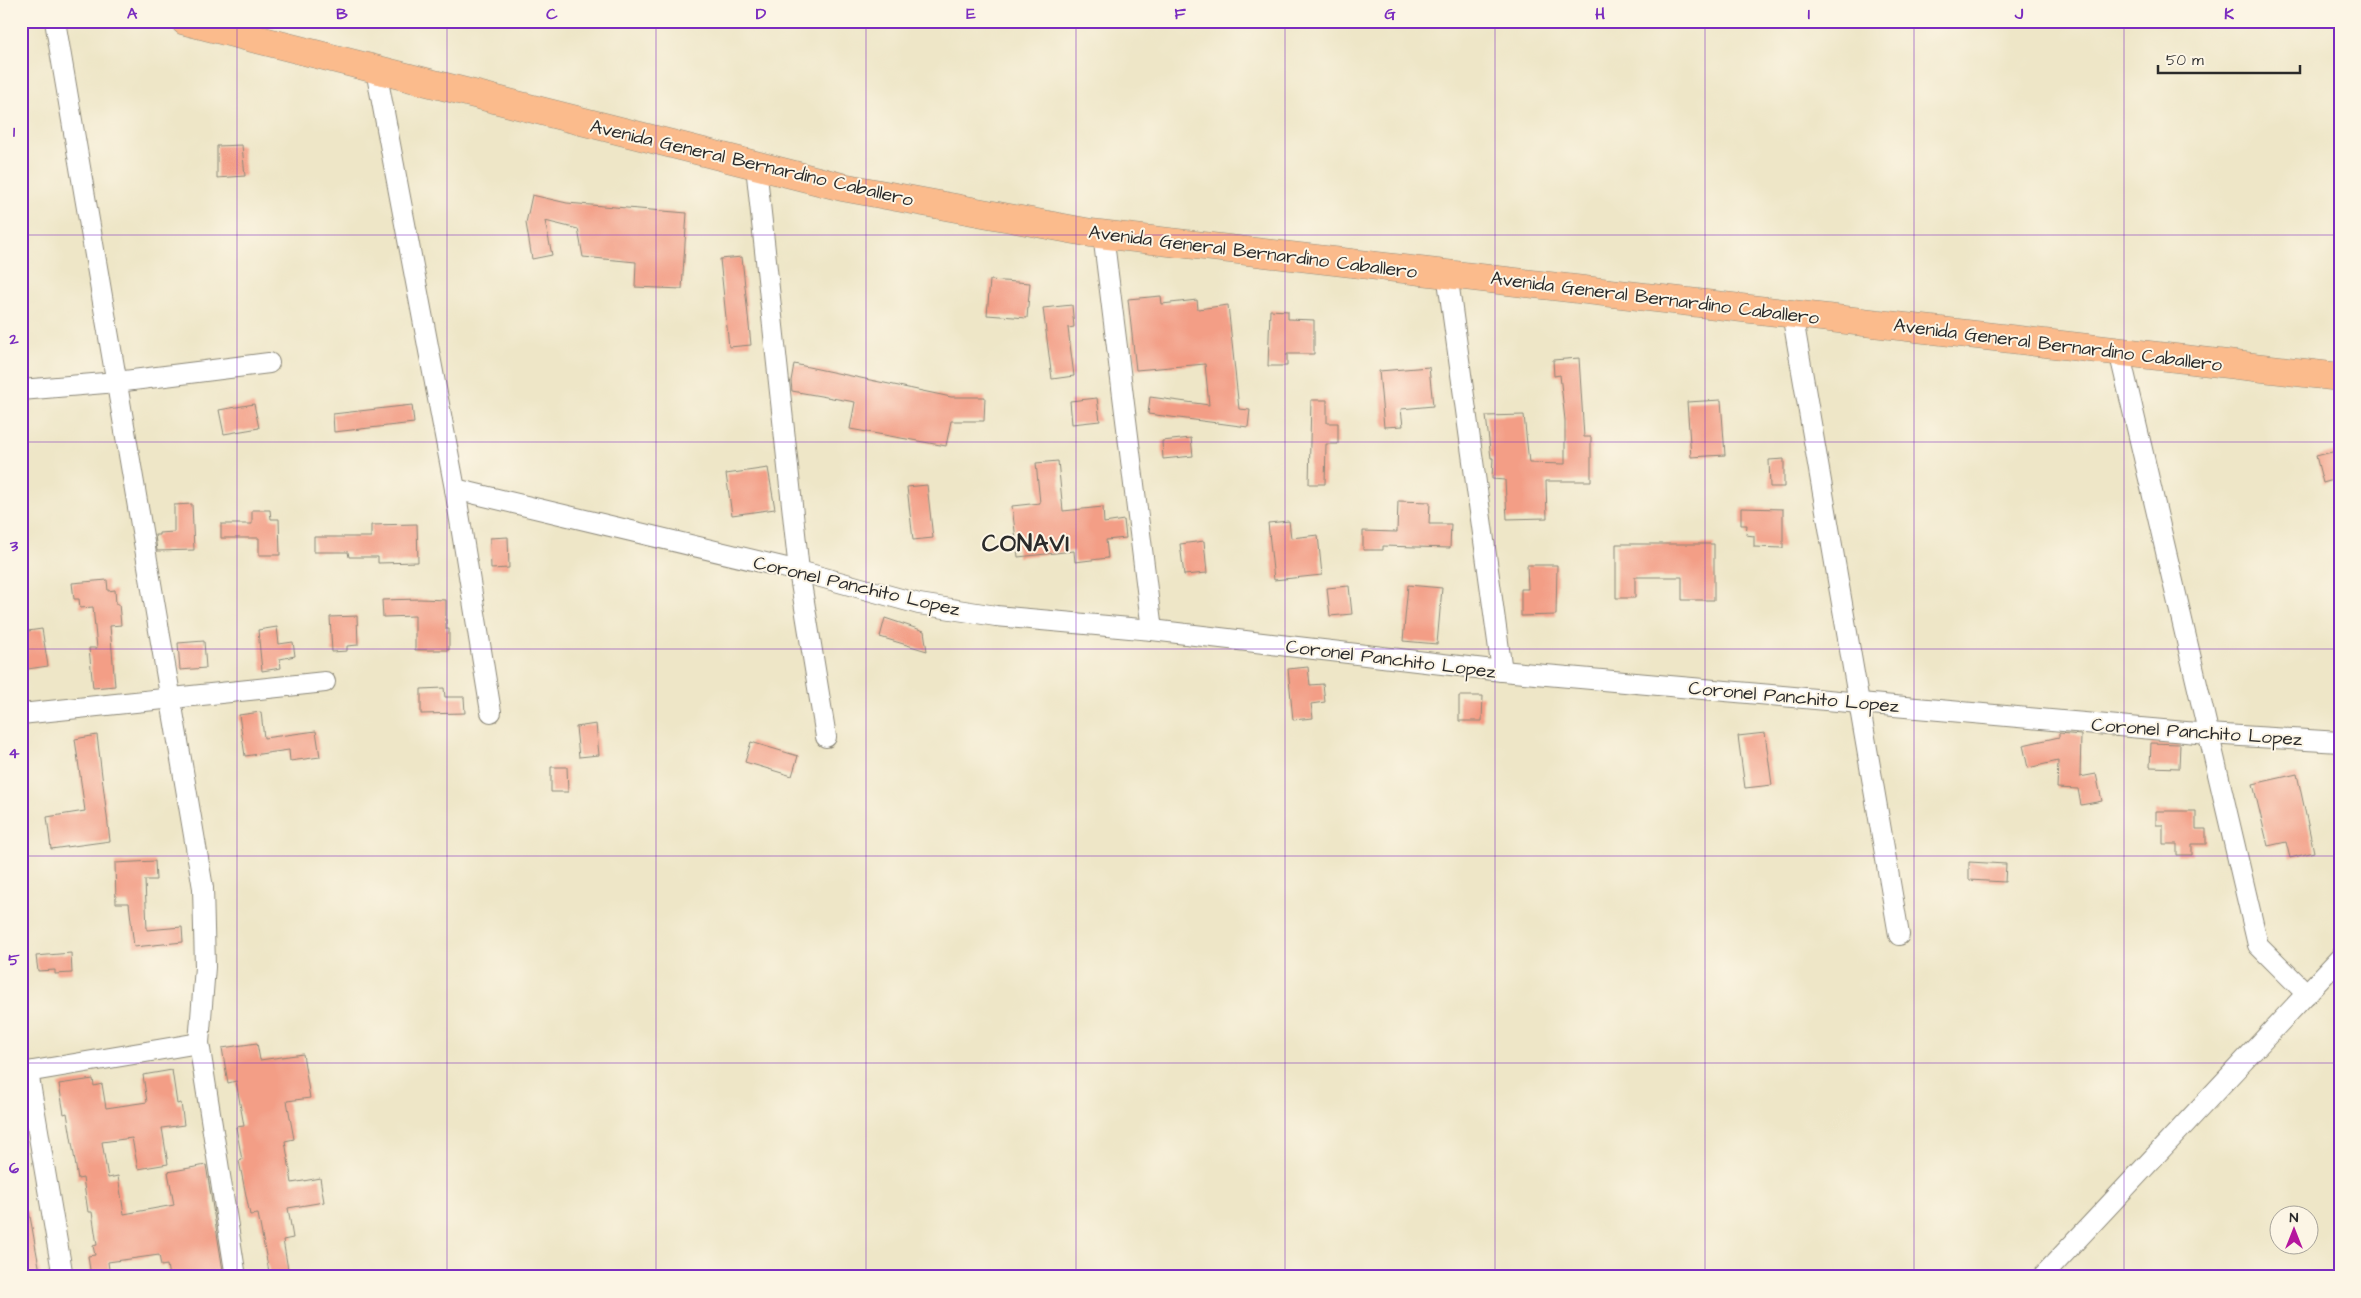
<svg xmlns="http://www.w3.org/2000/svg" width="2361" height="1298" font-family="'Architects Daughter',sans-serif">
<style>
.building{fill:#f39e86}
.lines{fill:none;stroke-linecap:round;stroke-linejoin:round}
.minor-casing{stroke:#8c8879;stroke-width:22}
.highway-casing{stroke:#8c8879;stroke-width:29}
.minor{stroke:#fff;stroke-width:20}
.highway{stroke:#fbbb8c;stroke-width:28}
.grid{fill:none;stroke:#7b2cbf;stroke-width:1;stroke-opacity:0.55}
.labels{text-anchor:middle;stroke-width:4;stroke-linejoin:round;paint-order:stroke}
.street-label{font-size:19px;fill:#2b2b2b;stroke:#fcf5e5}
.district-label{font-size:24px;font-weight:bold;letter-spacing:1px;fill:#2b2b2b;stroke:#fcf5e5}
.neatline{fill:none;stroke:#7b2cbf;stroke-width:2}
.grid-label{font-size:16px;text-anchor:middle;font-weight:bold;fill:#7b2cbf}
</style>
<rect width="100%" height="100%" fill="#fcf5e5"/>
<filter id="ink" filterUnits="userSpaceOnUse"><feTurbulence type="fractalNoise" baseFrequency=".02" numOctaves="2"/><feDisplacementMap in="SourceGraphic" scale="10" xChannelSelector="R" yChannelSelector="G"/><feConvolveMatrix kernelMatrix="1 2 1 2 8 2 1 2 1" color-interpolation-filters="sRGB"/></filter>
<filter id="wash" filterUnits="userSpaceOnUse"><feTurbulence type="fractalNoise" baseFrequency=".0096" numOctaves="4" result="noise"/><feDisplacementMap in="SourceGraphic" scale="20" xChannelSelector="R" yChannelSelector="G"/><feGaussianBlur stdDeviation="1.12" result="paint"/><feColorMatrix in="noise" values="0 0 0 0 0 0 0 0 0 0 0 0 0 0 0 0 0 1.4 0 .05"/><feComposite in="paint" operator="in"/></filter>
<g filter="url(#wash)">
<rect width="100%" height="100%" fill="#eee6c7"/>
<g id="blocks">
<g class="building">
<polygon points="242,145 245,176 217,178 217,146"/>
<polygon points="532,195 567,203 687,213 682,289 635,287 636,262 583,257 578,229 545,221 552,255 532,259 526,223"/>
<polygon points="742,257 751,345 729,347 720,259"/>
<polygon points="990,280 1030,283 1027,318 987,315"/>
<polygon points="1161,296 1162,304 1197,300 1198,309 1228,305 1239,409 1250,410 1248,427 1148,414 1150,397 1209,405 1205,364 1136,370 1128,299"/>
<polygon points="1072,305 1074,327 1068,328 1074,376 1052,379 1043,308"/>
<polygon points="1270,310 1288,311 1288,319 1314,320 1314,354 1287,354 1287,366 1268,366"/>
<polygon points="1579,358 1584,437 1591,437 1591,481 1546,481 1547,518 1507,519 1505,480 1492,479 1493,458 1491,458 1486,416 1524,415 1529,463 1565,464 1565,420 1560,375 1554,376 1553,360"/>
<polygon points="794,364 951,397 985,397 984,421 951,421 946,446 850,429 855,402 792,391 791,381"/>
<polygon points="1429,367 1433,406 1401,409 1403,426 1384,427 1379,371"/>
<polygon points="1097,398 1100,421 1072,424 1070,401"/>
<polygon points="1311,400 1327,400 1327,423 1338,423 1338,444 1326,444 1325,484 1309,484"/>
<polygon points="1721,400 1725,455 1691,457 1687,402"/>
<polygon points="254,404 259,428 224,434 219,410"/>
<polygon points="412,405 414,423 334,432 333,414"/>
<polygon points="1191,438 1193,456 1163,459 1162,441"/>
<polygon points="2340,450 2340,478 2323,483 2316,456"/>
<polygon points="1784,459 1784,487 1770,487 1769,460"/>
<polygon points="1058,461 1063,511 1103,507 1104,523 1124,520 1126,538 1106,540 1108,558 1075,562 1074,551 1018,557 1012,506 1040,503 1036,463"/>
<polygon points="768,468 775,509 732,515 726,474"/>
<polygon points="927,485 933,538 913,540 907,487"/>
<polygon points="1398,501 1430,502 1429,524 1451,524 1450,548 1383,546 1383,550 1363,550 1363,531 1397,532"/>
<polygon points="192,504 194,550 157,551 155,535 159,535 159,533 174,532 174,505"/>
<polygon points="1741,508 1783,509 1783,548 1754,547 1754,536 1746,535 1747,525 1741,525"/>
<polygon points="252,510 270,510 271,519 279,519 280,555 259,555 259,538 221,538 221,524 252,524"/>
<polygon points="1289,521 1291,538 1318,535 1322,575 1274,580 1268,523"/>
<polygon points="417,524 418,562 378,563 378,557 349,557 348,552 314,552 314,537 371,537 371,525"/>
<polygon points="508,537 509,568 491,569 490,538"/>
<polygon points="1204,541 1207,573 1184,575 1180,544"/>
<polygon points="1616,544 1714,544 1714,600 1682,600 1682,577 1635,577 1635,598 1616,598"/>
<polygon points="1527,565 1557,565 1556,615 1521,616 1521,589 1528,589"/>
<polygon points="107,580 108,591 115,590 116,604 119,604 121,625 110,626 115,686 93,688 89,648 97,648 93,607 80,608 79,599 74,599 72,583"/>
<polygon points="1408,585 1442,588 1437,644 1403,641"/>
<polygon points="1349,586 1352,614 1330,616 1327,588"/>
<polygon points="420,599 446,600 446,629 449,629 449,650 415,650 415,616 383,617 382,600"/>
<polygon points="357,616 358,645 347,646 347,651 332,652 330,617"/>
<polygon points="885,618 924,631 927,651 880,637"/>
<polygon points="277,627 279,644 293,642 295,656 280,659 281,668 262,671 258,630"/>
<polygon points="42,629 48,666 21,670 21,632"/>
<polygon points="204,641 206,668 180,670 178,643"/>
<polygon points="1308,667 1310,685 1323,684 1325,702 1311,704 1313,718 1293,720 1288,669"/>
<polygon points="444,688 445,697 464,697 465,713 421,714 421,689"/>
<polygon points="1459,696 1483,696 1482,721 1459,721"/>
<polygon points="261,712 264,738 316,731 320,757 290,761 289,750 245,756 239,715"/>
<polygon points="596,724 599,755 579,757 576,727"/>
<polygon points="1765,733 1772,785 1745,788 1738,736"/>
<polygon points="2059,733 2081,735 2080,777 2096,774 2102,801 2081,805 2078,789 2057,788 2058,761 2028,768 2023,745 2059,737"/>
<polygon points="97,735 110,841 51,849 47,817 85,811 75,739"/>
<polygon points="751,742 798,756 792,776 745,762"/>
<polygon points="2151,743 2180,744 2179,768 2150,767"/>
<polygon points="551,767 567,767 568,792 551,792"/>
<polygon points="2297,774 2314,852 2290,858 2286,842 2268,846 2253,784"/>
<polygon points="2156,811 2196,811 2196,829 2206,829 2206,844 2192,844 2192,855 2177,855 2177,844 2163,844 2163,825 2156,825"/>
<polygon points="155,861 156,880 145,880 147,930 182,927 183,942 134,947 129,903 116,903 115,863"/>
<polygon points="1969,862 2006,864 2005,882 1969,880"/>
<polygon points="71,953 72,973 55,974 55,970 38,971 36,956"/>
<polygon points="257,1043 260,1060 303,1054 310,1098 287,1101 294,1139 285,1141 292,1183 320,1178 324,1202 288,1208 293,1238 283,1240 289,1275 278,1277 270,1277 258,1214 250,1215 239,1161 242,1160 236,1127 244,1126 236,1081 228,1083 222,1048"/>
<polygon points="172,1070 177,1104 181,1103 184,1125 162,1128 168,1164 138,1169 132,1138 102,1142 108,1178 118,1176 124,1214 174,1205 168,1172 206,1165 224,1277 169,1277 167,1265 161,1266 159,1255 108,1262 110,1277 91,1277 88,1256 95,1255 93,1246 97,1245 92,1212 88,1212 83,1178 78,1179 67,1113 64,1114 59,1084 93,1079 94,1086 102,1084 106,1108 147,1102 143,1075"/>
<polygon points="29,1211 41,1277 21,1277 21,1212"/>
</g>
</g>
</g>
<g filter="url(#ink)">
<use href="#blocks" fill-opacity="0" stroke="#8c8879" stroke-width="1"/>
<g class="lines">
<g class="minor-casing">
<g id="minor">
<polyline points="55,21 203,888 205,967 199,1043 236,1277"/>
<polyline points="376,70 455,489 491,712"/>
<polyline points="756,166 799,571 826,737"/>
<polyline points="1103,234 1152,630"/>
<polyline points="1447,273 1502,671"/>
<polyline points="1792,313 1899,935"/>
<polyline points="2119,351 2258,945 2307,994"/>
<polyline points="21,390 117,382 269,363"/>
<polyline points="455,489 799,571 919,604 996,616 1152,630 1502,671 2208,734 2340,742"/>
<polyline points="21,714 325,682"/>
<polyline points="28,1072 63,1277"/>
<polyline points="21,1073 199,1043"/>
<polyline points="2042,1277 2340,958"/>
</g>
</g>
<g class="highway-casing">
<polyline id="highway" points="185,21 842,187 1091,233 2340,377"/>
</g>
<use href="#minor" class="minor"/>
<use href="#highway" class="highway"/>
</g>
</g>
<path class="grid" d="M237 21V1277M447 21V1277M656 21V1277M866 21V1277M1076 21V1277M1285 21V1277M1495 21V1277M1705 21V1277M1914 21V1277M2124 21V1277M21 235H2340M21 442H2340M21 649H2340M21 856H2340M21 1063H2340"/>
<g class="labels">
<g class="street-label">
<text transform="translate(752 162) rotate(13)" y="7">Avenida General Bernardino Caballero</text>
<text transform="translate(1253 251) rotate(7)" y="7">Avenida General Bernardino Caballero</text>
<text transform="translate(1655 297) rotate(7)" y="7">Avenida General Bernardino Caballero</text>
<text transform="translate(2058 344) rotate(7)" y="7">Avenida General Bernardino Caballero</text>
<text transform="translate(857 585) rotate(13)" y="7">Coronel Panchito Lopez</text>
<text transform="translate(1391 658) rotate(7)" y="7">Coronel Panchito Lopez</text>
<text transform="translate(1794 696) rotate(5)" y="7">Coronel Panchito Lopez</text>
<text transform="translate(2197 731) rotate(4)" y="7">Coronel Panchito Lopez</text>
</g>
<g class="district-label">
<text x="1026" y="551">CONAVI</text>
</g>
</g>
<rect width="2361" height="1298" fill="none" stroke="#fcf5e5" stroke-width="55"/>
<g transform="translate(2294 1230)"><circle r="24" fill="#fcf5e5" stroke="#a8a49b"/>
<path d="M0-4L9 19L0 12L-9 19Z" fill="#b5179e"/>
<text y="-8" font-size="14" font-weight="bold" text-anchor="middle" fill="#2b2b2b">N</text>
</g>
<path d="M2158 65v8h142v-8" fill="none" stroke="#2b2b2b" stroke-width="2.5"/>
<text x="2166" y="65" font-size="15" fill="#2b2b2b" stroke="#fcf5e5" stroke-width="4" paint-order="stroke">50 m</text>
<rect x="28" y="28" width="2306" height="1242" class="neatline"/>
<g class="grid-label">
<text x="132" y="19">A</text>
<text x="342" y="19">B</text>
<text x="552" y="19">C</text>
<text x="761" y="19">D</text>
<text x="971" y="19">E</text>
<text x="1180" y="19">F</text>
<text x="1390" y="19">G</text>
<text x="1600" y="19">H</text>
<text x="1809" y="19">I</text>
<text x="2019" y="19">J</text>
<text x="2229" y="19">K</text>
<text x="14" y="137">1</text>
<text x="14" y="344">2</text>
<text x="14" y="551">3</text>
<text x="14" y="758">4</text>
<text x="14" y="965">5</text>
<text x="14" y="1173">6</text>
</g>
</svg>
